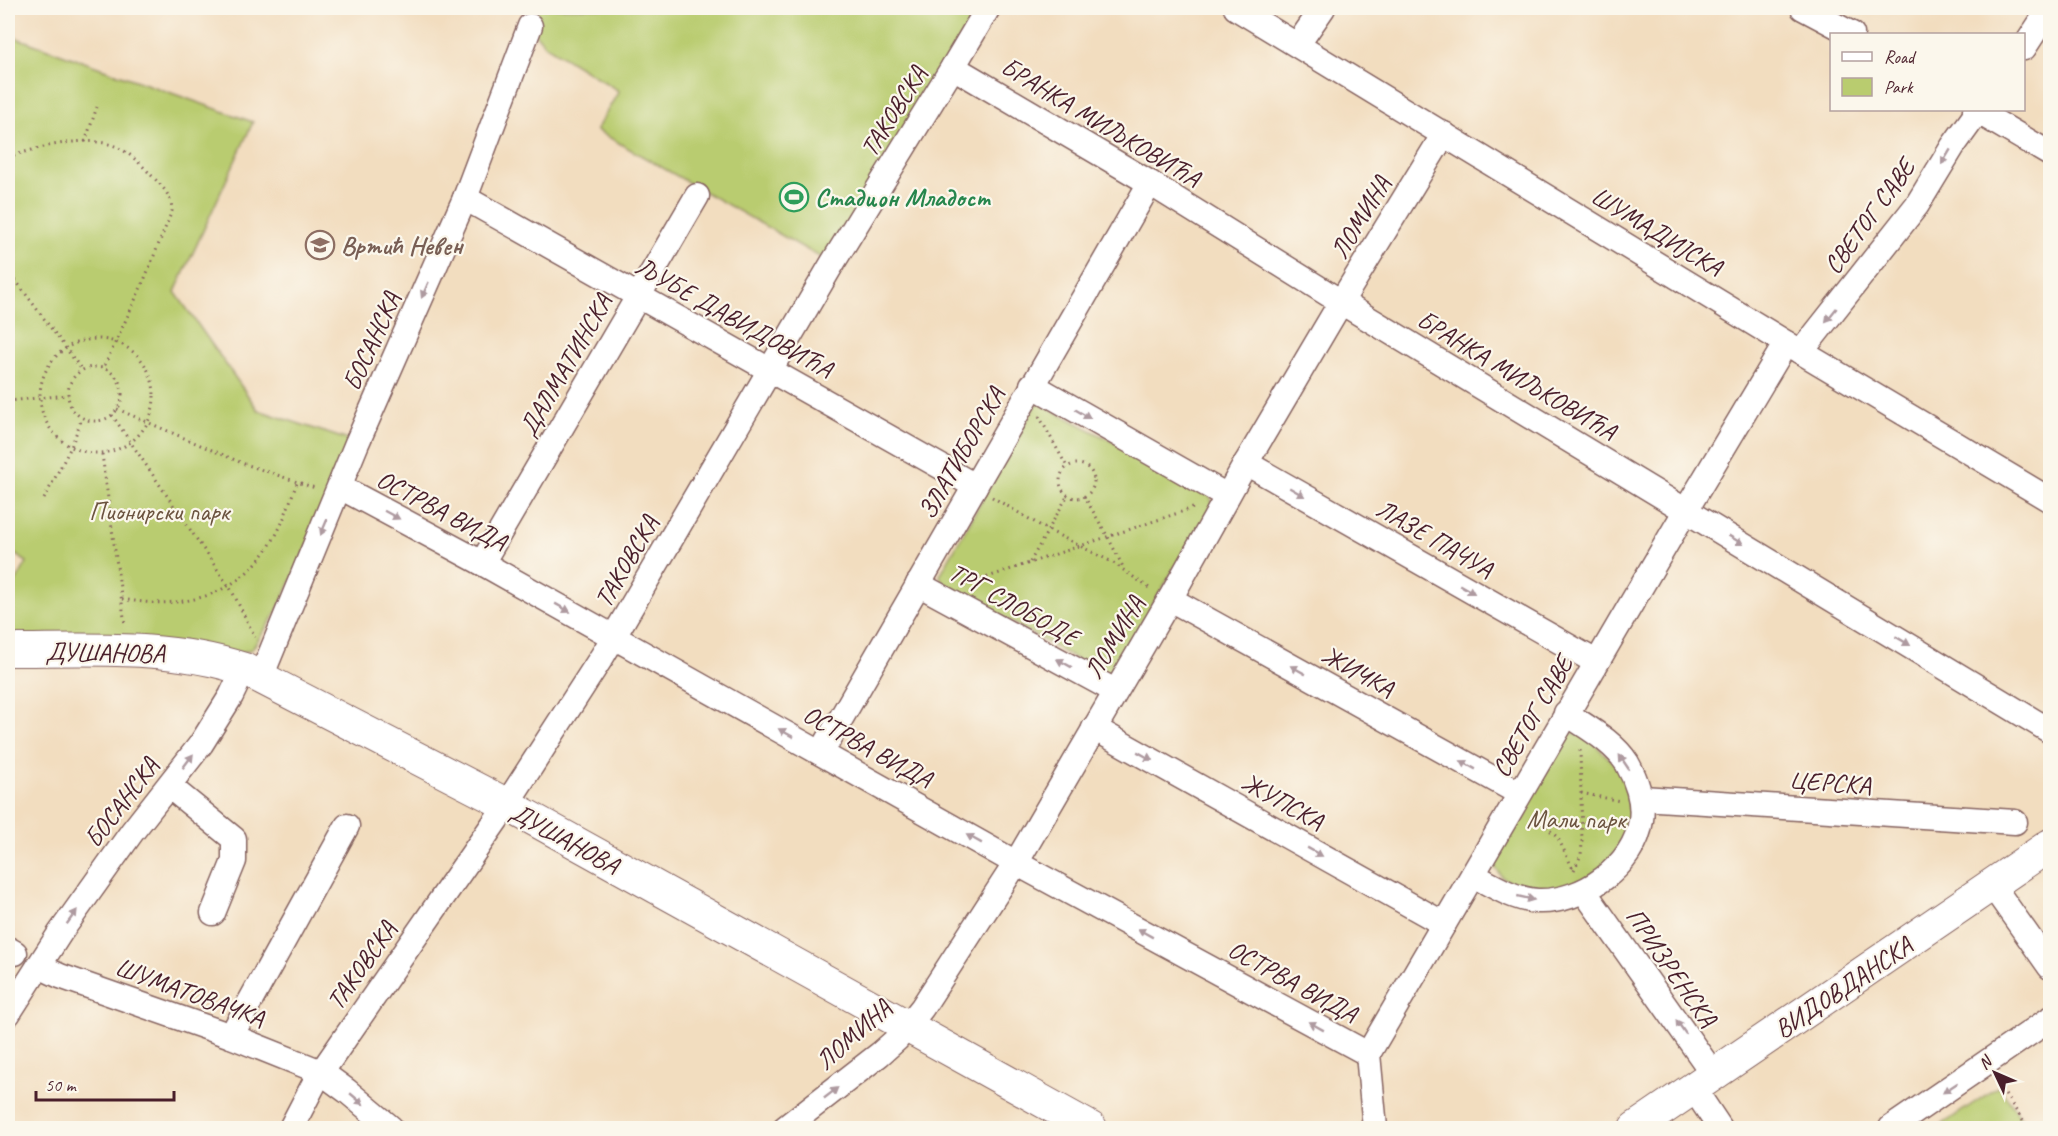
<svg xmlns="http://www.w3.org/2000/svg" width="2058" height="1136" font-family="Caveat,sans-serif">
<style>
.green{fill:#b9cc6f;stroke:#82764d;stroke-width:1.5}
.lines{fill:none;stroke-linecap:round;stroke-linejoin:round}
.minor-casing{stroke:#85625f;stroke-width:27}
.major-casing{stroke:#85625f;stroke-width:34}
.path{stroke:#85625f;stroke-width:3;stroke-dasharray:1.5 4.5;stroke-linecap:butt}
.minor{stroke:#fff;stroke-width:24}
.major{stroke:#fff;stroke-width:32}
.oneway{fill:#ae9aa0}
.labels{text-anchor:middle;stroke-width:4.5;stroke-linejoin:round;paint-order:stroke}
.street-label{font-size:26px;fill:#4a1f2b;stroke:#fbf7ec}
.leisure-label{font-size:26px;font-weight:bold;fill:#27864d;stroke:#fbf7ec;text-anchor:start}
.education-label{font-size:26px;font-weight:bold;fill:#785e54;stroke:#fbf7ec;text-anchor:start}
.park-label{font-size:26px;fill:#6b533f;stroke:#fbf7ec}
</style>
<rect width="100%" height="100%" fill="#fbf7ec"/>
<filter id="ink" filterUnits="userSpaceOnUse"><feTurbulence type="fractalNoise" baseFrequency=".0167" numOctaves="2"/><feDisplacementMap in="SourceGraphic" scale="12" xChannelSelector="R" yChannelSelector="G"/><feConvolveMatrix kernelMatrix="1 2 1 2 8 2 1 2 1" color-interpolation-filters="sRGB"/></filter>
<filter id="wash" filterUnits="userSpaceOnUse"><feTurbulence type="fractalNoise" baseFrequency=".008" numOctaves="4" result="noise"/><feDisplacementMap in="SourceGraphic" scale="24" xChannelSelector="R" yChannelSelector="G"/><feGaussianBlur stdDeviation="1.35" result="paint"/><feColorMatrix in="noise" values="0 0 0 0 0 0 0 0 0 0 0 0 0 0 0 0 0 1.4 0 .05"/><feComposite in="paint" operator="in"/></filter>
<g filter="url(#wash)">
<rect width="100%" height="100%" fill="#f2ddbf"/>
<g class="green">
<polygon points="532,8 988,8 832,264 596,130 619,91 546,46 533,31"/>
<polygon points="8,35 253,122 175,292 258,410 357,443 276,613 252,649 231,656 8,650 8,596 27,562 8,550"/>
<polygon points="1037,402 1209,492 1213,505 1111,673 1100,673 942,582 940,575"/>
<polygon points="1567,731 1586,736 1619,768 1634,794 1629,823 1620,848 1587,881 1546,893 1511,883 1502,877 1492,863"/>
<polygon points="1999,1086 2028,1128 1937,1128"/>
</g>
</g>
<g filter="url(#ink)">
<g class="lines">
<g class="minor-casing">
<g id="minor">
<polyline points="1236,8 1786,343 2050,500"/>
<polyline points="1803,8 1852,34"/>
<polyline points="1298,44 1323,8"/>
<polyline points="2024,48 2050,8"/>
<polyline points="953,67 1150,183 1341,302 2050,731"/>
<polyline points="1975,110 2050,154"/>
<polyline points="465,198 975,486"/>
<polyline points="1801,352 1917,205 1953,146 1979,110"/>
<polyline points="1032,385 1227,496"/>
<polyline points="1246,463 1596,662"/>
<polyline points="340,487 482,563 1016,863 1368,1054"/>
<polyline points="482,563 697,196"/>
<polyline points="918,584 1115,691"/>
<polyline points="1170,599 1519,793"/>
<polyline points="261,677 357,443 465,198 530,26"/>
<polyline points="1094,728 1444,924"/>
<polyline points="821,753 1150,183"/>
<polyline points="169,786 234,839 234,861 213,913"/>
<polyline points="1642,798 2015,822"/>
<path d="M1473 875C1493 886 1514 899 1537 901 1582 903 1635 866 1641 820 1644 801 1636 779 1627 763 1613 741 1586 727 1566 713"/>
<polyline points="1992,885 2050,967"/>
<polyline points="1584,891 1714,1075"/>
<polyline points="8,949 15,953"/>
<polyline points="39,966 60,976 231,1036 321,1072 347,1091 391,1128"/>
<polyline points="8,1014 60,933 132,832 201,744 231,696 244,669"/>
<polyline points="231,1036 347,826"/>
<polyline points="1694,1089 1720,1128"/>
<polyline points="291,1128 316,1080 499,816 603,655 832,264 953,67 988,8"/>
<polyline points="785,1128 880,1054 897,1039 922,1008 1016,863 1170,599 1246,463 1341,302 1444,134"/>
<polyline points="1375,1128 1368,1054 1686,510 1786,343"/>
<polyline points="1891,1128 2050,1019"/>
</g>
</g>
<g class="major-casing">
<g id="major">
<path d="M8 650C85 650 169 644 244 669L506 804 1091 1128"/>
<polyline points="1635,1128 2050,845"/>
</g>
</g>
<g class="path">
<polyline points="85,142 97,107"/>
<path d="M8 157C38 148 86 133 117 147 130 153 143 166 152 176 163 187 172 196 172 211L143 283 103 369"/>
<polyline points="8,270 82,370"/>
<circle cx="97" cy="396" r="57"/>
<circle cx="95" cy="394" r="27"/>
<polyline points="8,401 68,395"/>
<polyline points="117,409 242,463 315,488"/>
<polyline points="112,415 232,591 255,637"/>
<polyline points="1039,416 1067,467"/>
<polyline points="102,454 125,625"/>
<circle cx="1077" cy="481" r="17"/>
<polyline points="1084,496 1108,537 1123,567"/>
<polyline points="992,497 1048,530 1112,562 1152,590"/>
<polyline points="44,499 71,447 82,418"/>
<polyline points="1030,562 1068,495"/>
<polyline points="964,585 1196,507"/>
<path d="M122 599C187 611 243 595 276 535 285 519 290 500 297 483"/>
<polyline points="1581,793 1620,801"/>
<polyline points="1533,814 1558,838 1574,871"/>
<polyline points="1574,870 1581,855 1582,843 1580,748"/>
<polyline points="1995,1080 2028,1128"/>
</g>
<use href="#minor" class="minor"/>
<use href="#major" class="major"/>
</g>
<defs><path id="oneway-solid" d="M-6-.8H1V-3.2L6.5 0L1 3.2V.8H-6Z" transform="scale(1.5)"/></defs>
<g class="oneway">
<use href="#oneway-solid" transform="translate(1946 157) rotate(121)"/>
<use href="#oneway-solid" transform="translate(425 290) rotate(114)"/>
<use href="#oneway-solid" transform="translate(1831 315) rotate(129)"/>
<use href="#oneway-solid" transform="translate(1083 414) rotate(30)"/>
<use href="#oneway-solid" transform="translate(1297 492) rotate(30)"/>
<use href="#oneway-solid" transform="translate(392 515) rotate(28)"/>
<use href="#oneway-solid" transform="translate(324 527) rotate(113)"/>
<use href="#oneway-solid" transform="translate(1736 540) rotate(31)"/>
<use href="#oneway-solid" transform="translate(1467 589) rotate(30)"/>
<use href="#oneway-solid" transform="translate(563 608) rotate(29)"/>
<use href="#oneway-solid" transform="translate(1903 641) rotate(31)"/>
<use href="#oneway-solid" transform="translate(1064 663) rotate(-151)"/>
<use href="#oneway-solid" transform="translate(1298 670) rotate(-151)"/>
<use href="#oneway-solid" transform="translate(786 733) rotate(-151)"/>
<use href="#oneway-solid" transform="translate(1145 756) rotate(29)"/>
<use href="#oneway-solid" transform="translate(188 761) rotate(-53)"/>
<use href="#oneway-solid" transform="translate(1624 762) rotate(-124)"/>
<use href="#oneway-solid" transform="translate(1468 765) rotate(-151)"/>
<use href="#oneway-solid" transform="translate(974 839) rotate(-151)"/>
<use href="#oneway-solid" transform="translate(1315 852) rotate(29)"/>
<use href="#oneway-solid" transform="translate(1526 898) rotate(13)"/>
<use href="#oneway-solid" transform="translate(72 917) rotate(-54)"/>
<use href="#oneway-solid" transform="translate(1145 933) rotate(-151)"/>
<use href="#oneway-solid" transform="translate(1316 1026) rotate(-151)"/>
<use href="#oneway-solid" transform="translate(1681 1027) rotate(-125)"/>
<use href="#oneway-solid" transform="translate(1950 1088) rotate(146)"/>
<use href="#oneway-solid" transform="translate(831 1093) rotate(-38)"/>
<use href="#oneway-solid" transform="translate(357 1099) rotate(40)"/>
</g>
</g>
<defs>
<g id="stadium-ring" transform="scale(1.5)"><circle r="9.5" fill="#fbf7ec" stroke="#2e9e5b" stroke-width="1.5"/><path d="M0-5a6.5 5 0 1 0 0 10a6.5 5 0 1 0 0-10ZM-3.5-1.8h7v3.6h-7Z" fill="#2e9e5b"/></g>
<g id="school-ring" transform="scale(1.5)"><circle r="9.5" fill="#fbf7ec" stroke="#8d6e63" stroke-width="1.5"/><path d="M0-5L7-2L0 1L-7-2ZM-4 1L0 2.5L4 1V4Q0 6-4 4Z" fill="#8d6e63"/></g>
</defs>
<g fill-rule="evenodd">
<use href="#stadium-ring" x="794" y="197"/>
<use href="#school-ring" x="320" y="245"/>
</g>
<g class="labels">
<g class="street-label">
<text transform="translate(893 111) rotate(-58)" y="9">ТАКОВСКА</text>
<text transform="translate(1101 122) rotate(31)" y="9">БРАНКА МИЉКОВИЋА</text>
<text transform="translate(1869 216) rotate(-54)" y="9">СВЕТОГ САВЕ</text>
<text transform="translate(1360 217) rotate(-59)" y="9">ЛОМИНА</text>
<text transform="translate(1657 231) rotate(31)" y="9">ШУМАДИЈСКА</text>
<text transform="translate(734 317) rotate(29)" y="9">ЉУБЕ ДАВИДОВИЋА</text>
<text transform="translate(371 341) rotate(-66)" y="9">БОСАНСКА</text>
<text transform="translate(565 365) rotate(-60)" y="9">ДАЛМАТИНСКА</text>
<text transform="translate(1517 375) rotate(31)" y="9">БРАНКА МИЉКОВИЋА</text>
<text transform="translate(961 453) rotate(-60)" y="9">ЗЛАТИБОРСКА</text>
<text transform="translate(442 510) rotate(28)" y="9">ОСТРВА ВИДА</text>
<text transform="translate(1435 538) rotate(30)" y="9">ЛАЗЕ ПАЧУА</text>
<text transform="translate(626 561) rotate(-60)" y="9">ТАКОВСКА</text>
<text transform="translate(1014 604) rotate(29)" y="9">ТРГ СЛОБОДЕ</text>
<text transform="translate(1114 637) rotate(-59)" y="9">ЛОМИНА</text>
<text transform="translate(105 652) rotate(1)" y="9">ДУШАНОВА</text>
<text transform="translate(1358 671) rotate(29)" y="9">ЖИЧКА</text>
<text transform="translate(1532 716) rotate(-60)" y="9">СВЕТОГ САВЕ</text>
<text transform="translate(868 746) rotate(29)" y="9">ОСТРВА ВИДА</text>
<text transform="translate(1830 782) rotate(4)" y="9">ЦЕРСКА</text>
<text transform="translate(1283 801) rotate(29)" y="9">ЖУПСКА</text>
<text transform="translate(121 802) rotate(-53)" y="9">БОСАНСКА</text>
<text transform="translate(565 838) rotate(29)" y="9">ДУШАНОВА</text>
<text transform="translate(361 965) rotate(-55)" y="9">ТАКОВСКА</text>
<text transform="translate(1672 967) rotate(55)" y="9">ПРИЗРЕНСКА</text>
<text transform="translate(1293 981) rotate(29)" y="9">ОСТРВА ВИДА</text>
<text transform="translate(1843 987) rotate(-34)" y="9">ВИДОВДАНСКА</text>
<text transform="translate(190 992) rotate(20)" y="9">ШУМАТОВАЧКА</text>
<text transform="translate(853 1034) rotate(-42)" y="9">ЛОМИНА</text>
</g>
<g class="leisure-label">
<text x="815" y="206">Стадион Младост</text>
</g>
<g class="education-label">
<text x="341" y="254">Вртић Невен</text>
</g>
<g class="park-label">
<text x="159" y="520">Пионирски парк</text>
<text x="1576" y="828">Мали парк</text>
</g>
</g>
<rect width="2058" height="1136" fill="none" stroke="#fbf7ec" stroke-width="30"/>
<rect x="1830" y="33" width="195" height="78" fill="#fbf7ec" stroke="#b4a19f" stroke-width="1.5"/>
<rect x="1842" y="52" width="30" height="9" fill="#ffffff" stroke="#b4a19f" stroke-width="1.5"/>
<text x="1884" y="63" font-size="18" fill="#4a1f2b">Road</text>
<rect x="1842" y="78" width="30" height="18" fill="#b9cc6f" stroke="#b4a19f" stroke-width="1.5"/>
<text x="1884" y="93" font-size="18" fill="#4a1f2b">Park</text>
<g transform="translate(1995 1073) rotate(314)" stroke="#fbf7ec" stroke-width="4.5" paint-order="stroke">
<path d="M0-4.5L10 22L0 15L-10 22Z" fill="#4a1f2b"/>
<text y="-9" font-size="16" font-weight="bold" text-anchor="middle" fill="#4a1f2b">N</text>
</g>
<path d="M36 1091v9h138v-9" fill="none" stroke="#4a1f2b" stroke-width="3"/>
<text x="45" y="1091" font-size="18" fill="#4a1f2b" stroke="#fbf7ec" stroke-width="4.5" paint-order="stroke">50 m</text>
</svg>
